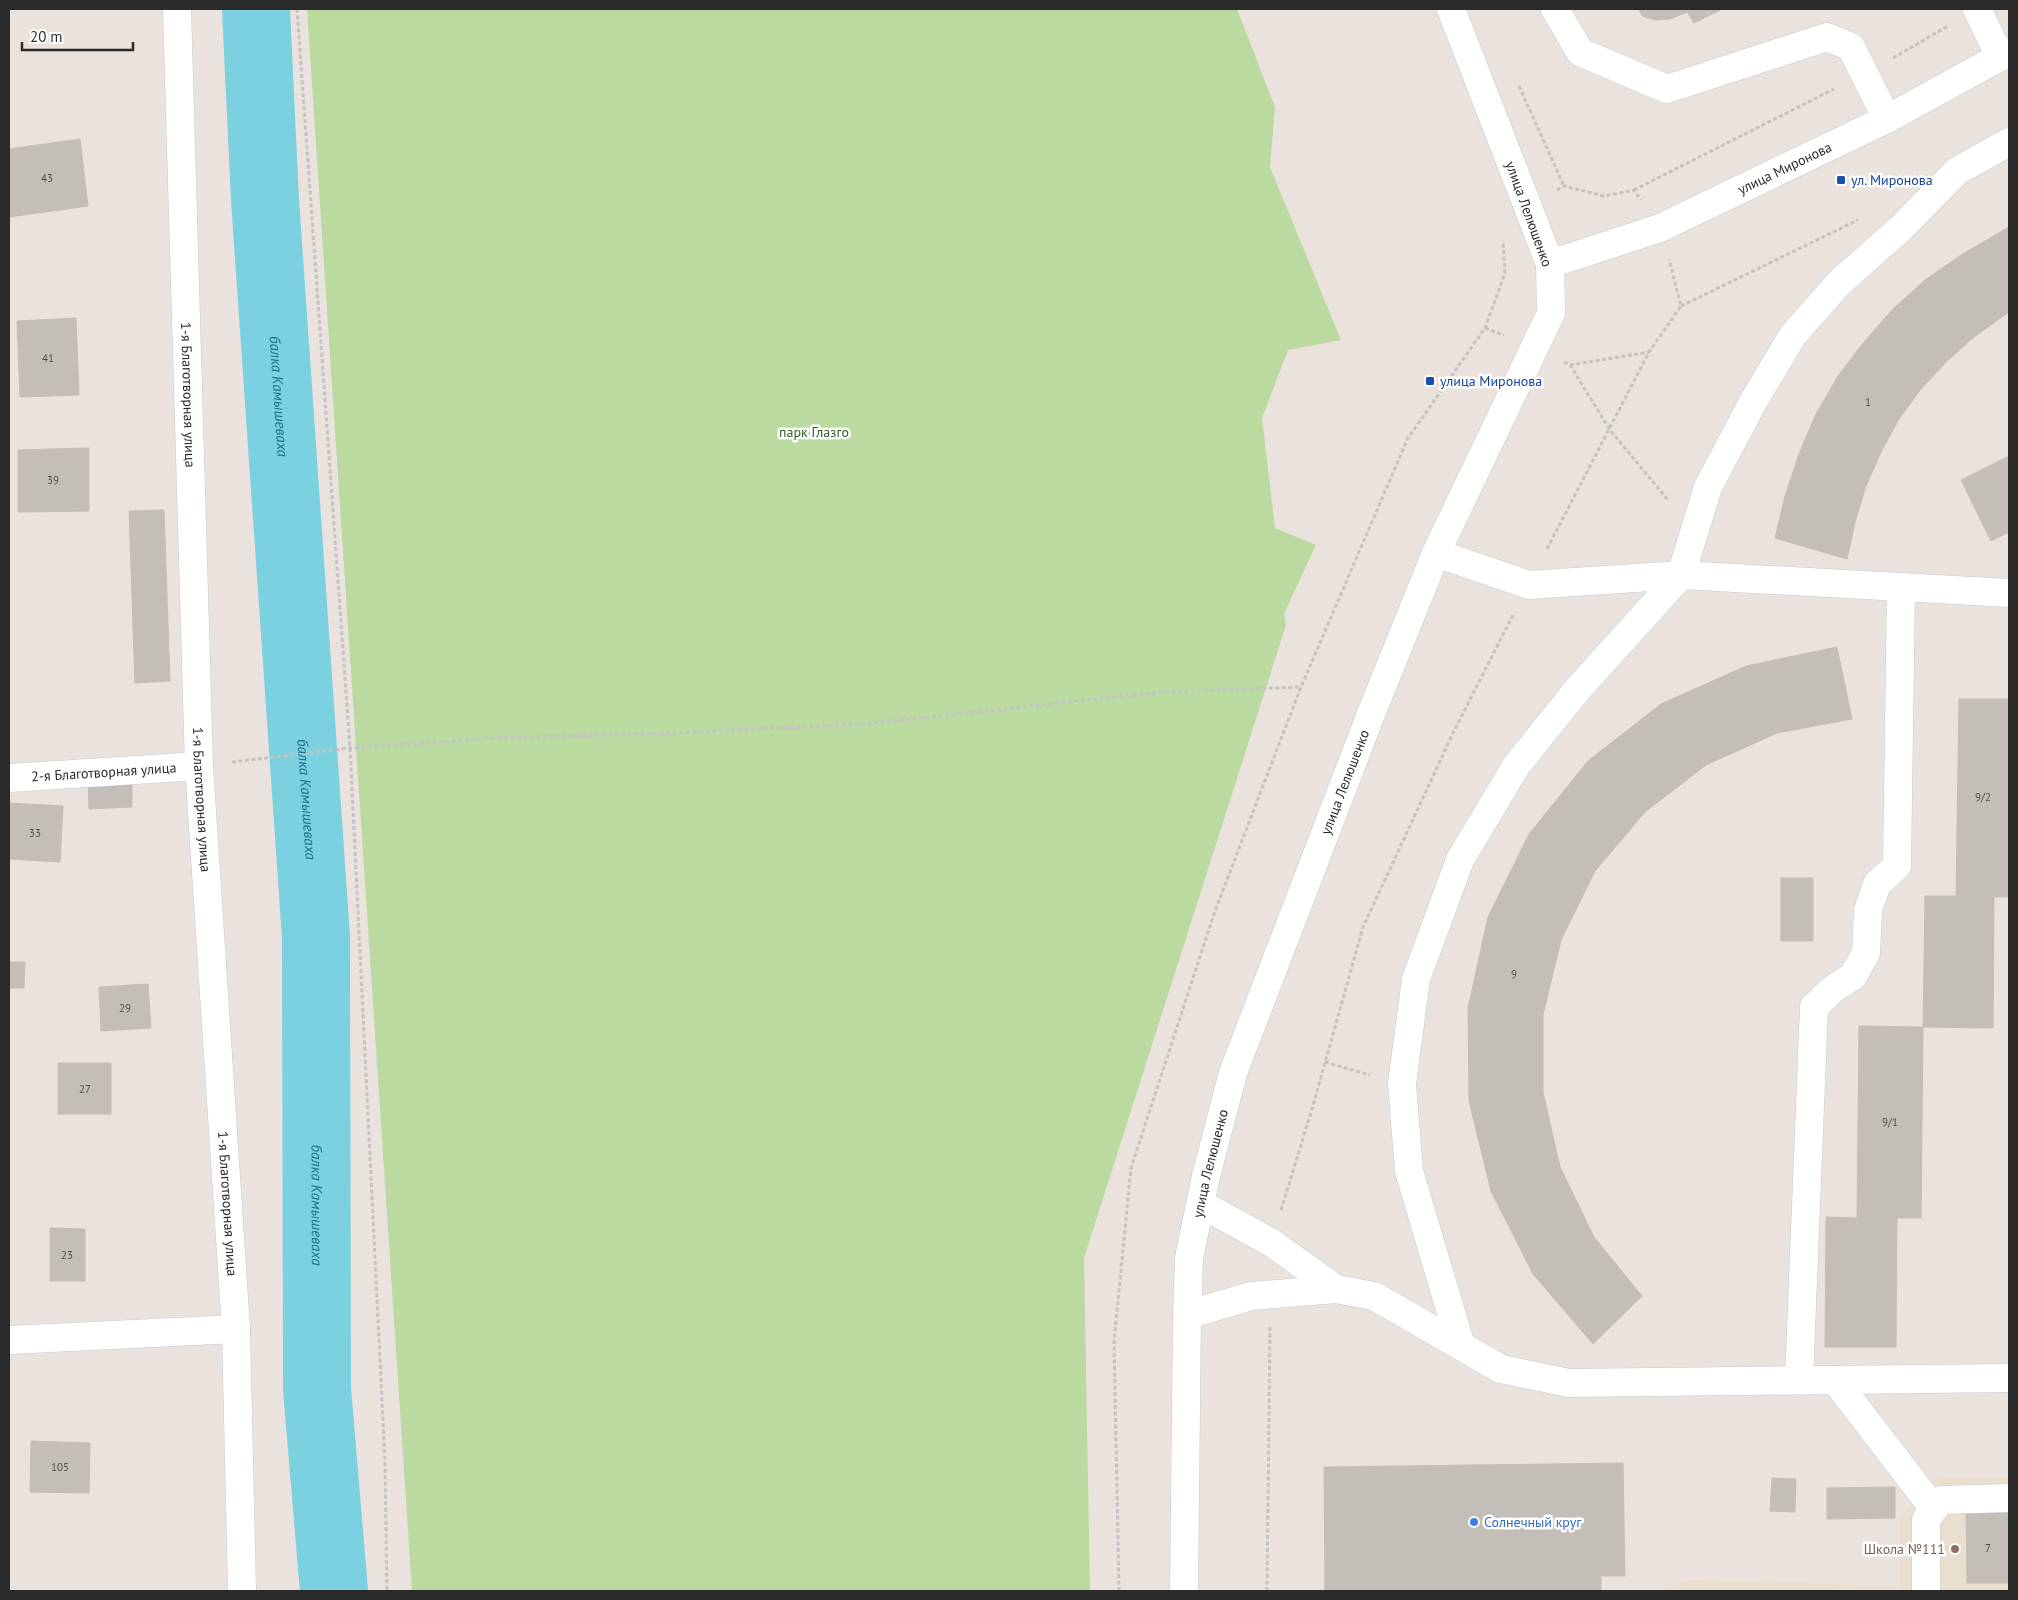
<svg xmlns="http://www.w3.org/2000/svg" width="2018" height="1600" font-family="'PT Sans',sans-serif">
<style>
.education{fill:#eadece}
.green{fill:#bbdaa0}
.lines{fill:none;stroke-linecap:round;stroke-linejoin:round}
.river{stroke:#7cd1e0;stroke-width:68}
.building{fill:#c3beb8;stroke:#c5beb7}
.minor-casing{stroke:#c5c9d1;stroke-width:29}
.path{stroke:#c3c3c3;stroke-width:3;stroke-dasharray:4 2.5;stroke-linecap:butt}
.minor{stroke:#fff;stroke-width:28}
.transit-dot{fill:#1a4fb4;stroke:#fff;stroke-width:2}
.shop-dot{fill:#3f7fe0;stroke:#fff;stroke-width:2}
.education-dot{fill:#8d6e63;stroke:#fff;stroke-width:2}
.labels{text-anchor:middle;stroke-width:5;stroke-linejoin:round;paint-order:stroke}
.number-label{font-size:11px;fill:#504f4e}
.street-label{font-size:14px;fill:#2a2a2a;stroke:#fff}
.transit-label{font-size:14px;fill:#164399;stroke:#fff;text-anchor:start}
.park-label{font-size:14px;fill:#365e22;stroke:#fff}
.shop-label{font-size:14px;fill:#366cbe;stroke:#fff;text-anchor:start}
.education-label{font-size:14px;fill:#785e54;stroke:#fff;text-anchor:end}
.water-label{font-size:15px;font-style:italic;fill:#1d718a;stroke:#fff}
</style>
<rect width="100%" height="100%" fill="#eae3dd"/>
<polygon class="education" points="2009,1477 2009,1591 1656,1591 1689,1580 1900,1586 1900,1518 1935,1478"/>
<polygon class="green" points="307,9 1237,9 1275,107 1270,167 1341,340 1288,350 1262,418 1275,528 1316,545 1284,614 1286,625 1084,1258 1090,1591 412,1591"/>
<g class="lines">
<path class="river" id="s1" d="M256 9 265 200 316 937 317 1389 334 1591"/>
</g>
<g class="building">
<polygon points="1639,9 1722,9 1694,23 1687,12 1670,19 1655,20 1642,16"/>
<polygon points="80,139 88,206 9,217 9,149"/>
<polygon points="2009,227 2009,312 1974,337 1947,361 1921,389 1899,419 1881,452 1866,486 1855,522 1847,559 1775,538 1785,496 1799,454 1816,414 1838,376 1864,342 1893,309 1925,280 1961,255"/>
<polygon points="76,318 79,395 20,397 17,321"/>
<polygon points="89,448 89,511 18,512 18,450"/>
<polygon points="2009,456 2009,532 1991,541 1961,480"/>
<polygon points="164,510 170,681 135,683 129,511"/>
<polygon points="1837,647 1852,719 1777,733 1706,765 1645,812 1595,871 1561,940 1543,1015 1543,1092 1560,1167 1594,1237 1642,1296 1593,1344 1533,1274 1491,1191 1469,1101 1468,1008 1488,917 1529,834 1588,761 1661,704 1746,666"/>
<polygon points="1959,699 2009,699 2009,897 1994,897 1993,1028 1923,1027 1925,896 1956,896"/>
<polygon points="132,779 132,807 89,809 88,780"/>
<polygon points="9,803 63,806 60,862 9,859"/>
<rect x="1781" y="878" width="32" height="63"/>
<polygon points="9,962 25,962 24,988 9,988"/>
<polygon points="148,984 151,1028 101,1031 99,987"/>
<polygon points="1859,1026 1923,1027 1921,1218 1897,1218 1896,1347 1825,1347 1826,1217 1857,1218"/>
<rect x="58" y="1063" width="53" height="51"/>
<polygon points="50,1228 85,1229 85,1281 50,1281"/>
<polygon points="31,1441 90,1443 89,1493 30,1492"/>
<polygon points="1623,1463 1625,1576 1601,1576 1601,1591 1325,1591 1324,1467"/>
<polygon points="1772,1478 1796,1479 1795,1512 1770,1511"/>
<polygon points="1895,1487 1895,1518 1827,1519 1827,1488"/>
<polygon points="2009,1513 2009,1583 1967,1583 1966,1514"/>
</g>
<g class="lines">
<g class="minor-casing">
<g id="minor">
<path id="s2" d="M177 9 199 766 236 1329 242 1591"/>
<polyline points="1555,9 1580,52 1667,89 1827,37 1851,47 1887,119"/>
<polyline points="1977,9 2000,57"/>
<path id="s3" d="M1550 264 1660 228 1887 119 2009 52"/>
<polyline points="1436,553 1529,585 1681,575 2009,593"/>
<path id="s4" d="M9 778 199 766"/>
<polyline points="1201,1204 1272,1243 1336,1289"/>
<polyline points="1187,1315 1251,1296 1336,1289 1374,1296 1501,1369 1569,1383 2009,1378"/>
<polyline points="9,1340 236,1329"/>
<polyline points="1461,1346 1409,1171 1402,1084 1416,979 1460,860 1516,766 1577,690 1681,575 1708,487 1753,402 1793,335 1840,282 1900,229 1957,171 2009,142"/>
<polyline points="1799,1380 1814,1007 1833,989 1853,976 1866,953 1868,910 1877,884 1897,866 1901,588"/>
<polyline points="1835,1380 1934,1509"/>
<path id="s5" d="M1184 1591 1187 1315 1189 1258 1206 1176 1233 1073 1371 714 1436 553 1551 313 1550 264 1451 9"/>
<polyline points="1926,1591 1926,1519 1941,1500 2009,1498"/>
</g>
</g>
<g class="path">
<polyline points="297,9 350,748 385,1462 387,1591"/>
<polyline points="1893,58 1948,26"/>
<polyline points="1519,86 1564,186"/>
<polyline points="1557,190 1564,186 1604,196 1634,190 1641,200"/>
<polyline points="1634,190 1834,89"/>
<polyline points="1681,306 1858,220"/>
<polyline points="1485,328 1504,335"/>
<polyline points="1564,362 1570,365 1610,430 1668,500"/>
<polyline points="1570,365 1649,352"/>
<polyline points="1547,549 1649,352 1681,306 1669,259"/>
<polyline points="232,762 350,748 496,738 672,733 863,724 1163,692 1301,687"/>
<polyline points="1325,1062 1370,1075"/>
<polyline points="1281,1210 1312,1109 1363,927 1453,733 1513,615"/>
<polyline points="1119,1591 1114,1342 1131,1168 1215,911 1301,687 1408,438 1485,328 1505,273 1503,242"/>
<polyline points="1267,1591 1270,1327"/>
</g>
<use href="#minor" class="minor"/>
</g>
<g class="transit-dot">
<rect x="1836" y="175" width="10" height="10" rx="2.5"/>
<rect x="1425" y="376" width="10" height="10" rx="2.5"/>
</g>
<circle class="shop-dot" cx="1474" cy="1522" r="5"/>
<circle class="education-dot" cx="1955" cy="1549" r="5"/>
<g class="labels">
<g class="number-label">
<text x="47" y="182">43</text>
<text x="48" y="362">41</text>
<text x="1868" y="406">1</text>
<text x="53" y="484">39</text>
<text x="1983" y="801">9/2</text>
<text x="35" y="837">33</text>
<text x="1514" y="978">9</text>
<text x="125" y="1012">29</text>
<text x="85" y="1093">27</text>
<text x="1890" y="1126">9/1</text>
<text x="67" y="1259">23</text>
<text x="60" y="1471">105</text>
<text x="1988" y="1552">7</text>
</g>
<g class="street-label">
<text dy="5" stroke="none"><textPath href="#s3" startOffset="254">улица Миронова</textPath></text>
<text transform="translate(1529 214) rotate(70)" y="5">улица Лелюшенко</text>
<text dy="5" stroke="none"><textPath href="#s2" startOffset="386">1-я Благотворная улица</textPath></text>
<text dy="5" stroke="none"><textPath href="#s4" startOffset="95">2-я Благотворная улица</textPath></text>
<text dy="5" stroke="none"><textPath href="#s5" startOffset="835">улица Лелюшенко</textPath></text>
<text dy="5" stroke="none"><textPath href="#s2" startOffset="791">1-я Благотворная улица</textPath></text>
<text dy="5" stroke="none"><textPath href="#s5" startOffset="430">улица Лелюшенко</textPath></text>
<text dy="5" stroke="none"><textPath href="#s2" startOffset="1196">1-я Благотворная улица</textPath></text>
</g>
<g class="transit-label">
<text x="1851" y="185">ул. Миронова</text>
<text x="1440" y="386">улица Миронова</text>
</g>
<g class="park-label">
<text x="814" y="437">парк Глазго</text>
</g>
<g class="shop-label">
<text x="1484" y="1527">Солнечный круг</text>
</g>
<g class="education-label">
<text x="1945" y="1554">Школа №111</text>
</g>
<g class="water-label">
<text dy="5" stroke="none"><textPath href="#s1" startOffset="388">балка Камышеваха</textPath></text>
<text dy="5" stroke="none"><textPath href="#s1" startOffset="792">балка Камышеваха</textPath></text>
<text dy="5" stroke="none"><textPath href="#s1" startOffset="1198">балка Камышеваха</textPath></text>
</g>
</g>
<rect width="2018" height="1600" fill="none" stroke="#2a2a2a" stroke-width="20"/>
<path d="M22 42v8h111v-8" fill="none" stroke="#2a2a2a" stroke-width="2.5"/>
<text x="30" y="42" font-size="15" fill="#2a2a2a" stroke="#ffffff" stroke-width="4" paint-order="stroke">20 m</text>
</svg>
